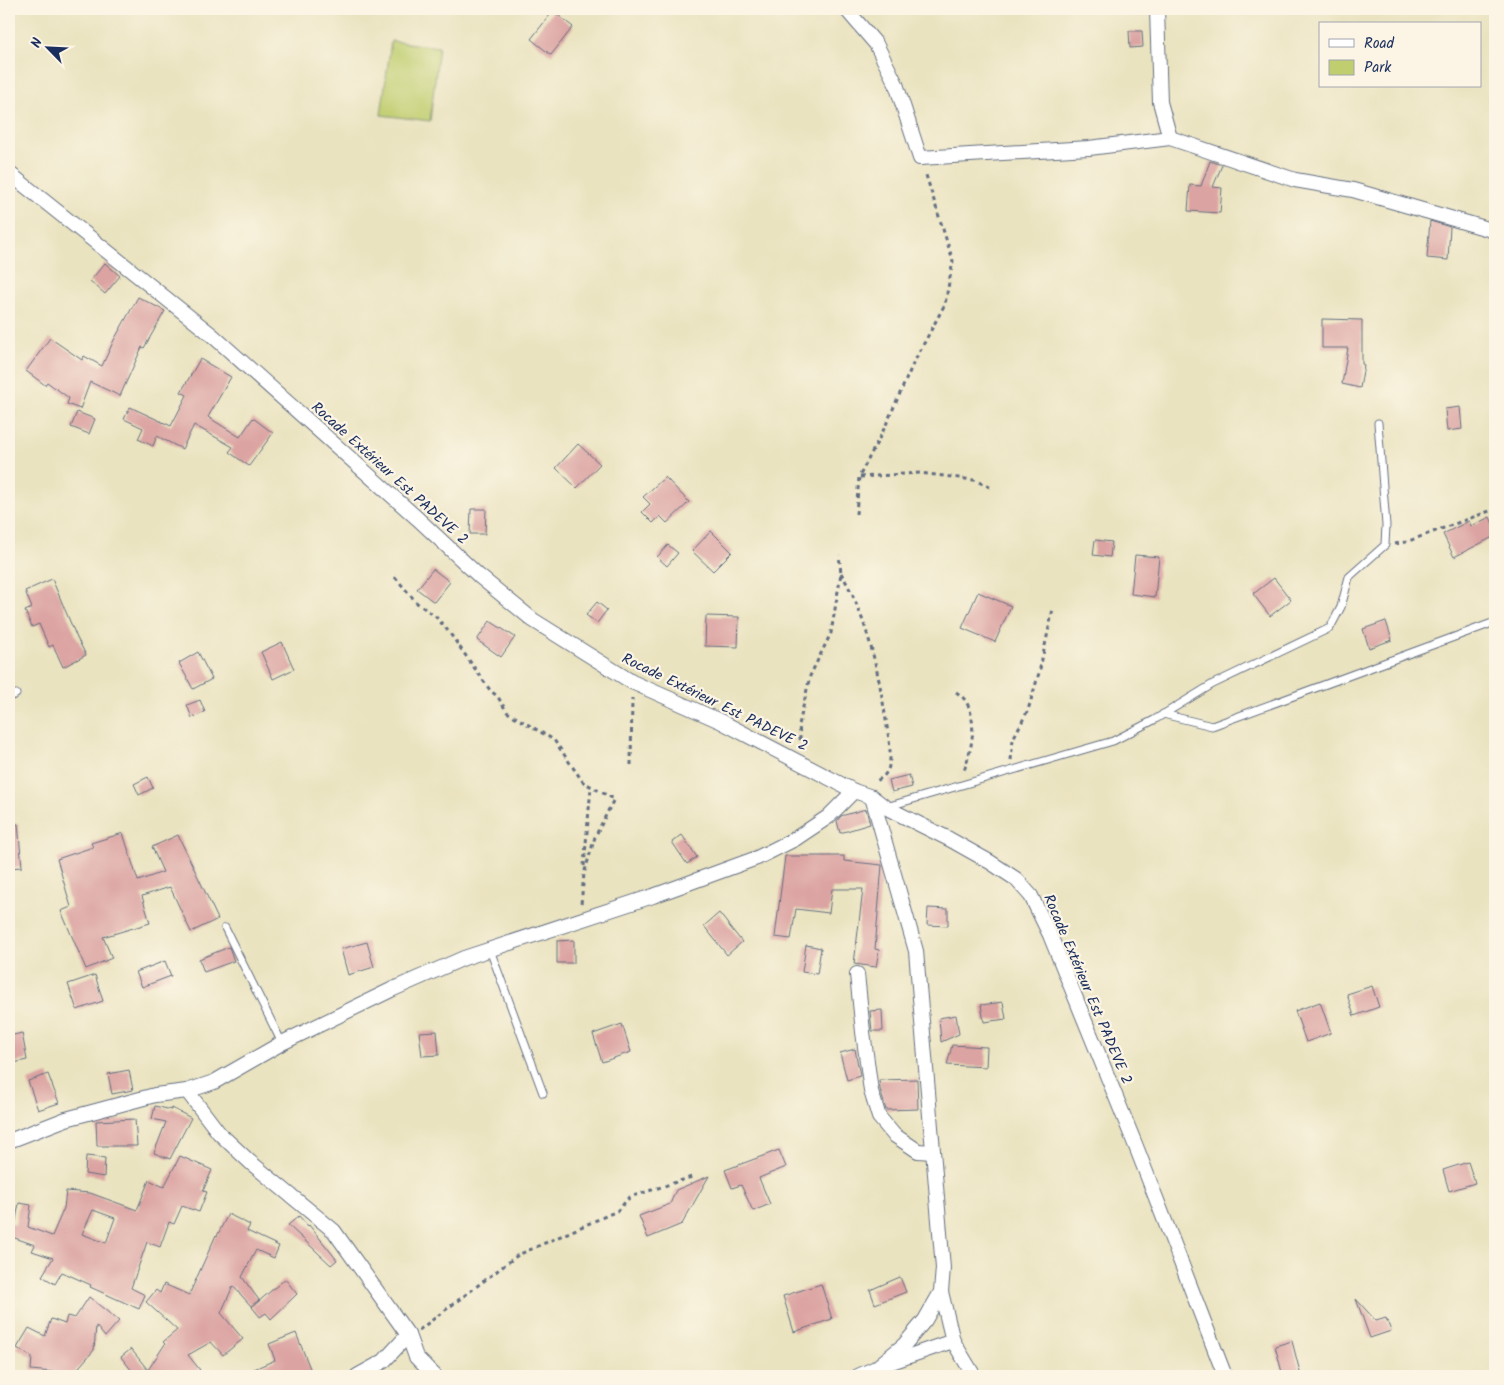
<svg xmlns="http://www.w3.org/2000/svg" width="1504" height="1385" font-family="Kalam,sans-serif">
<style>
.green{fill:#c0ce70;stroke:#6e7e67}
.building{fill:#dba3a1;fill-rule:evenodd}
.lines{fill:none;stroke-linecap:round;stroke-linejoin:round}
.service-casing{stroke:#636e80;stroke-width:9}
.minor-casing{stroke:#636e80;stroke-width:16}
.path{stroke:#636e80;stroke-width:3;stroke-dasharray:4 4;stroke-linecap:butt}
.service{stroke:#fff;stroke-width:7}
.minor{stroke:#fff;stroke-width:14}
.labels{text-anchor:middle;stroke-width:4.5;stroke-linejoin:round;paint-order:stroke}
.street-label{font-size:15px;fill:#1b2f5e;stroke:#fcf5e5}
</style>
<rect width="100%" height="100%" fill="#fcf5e5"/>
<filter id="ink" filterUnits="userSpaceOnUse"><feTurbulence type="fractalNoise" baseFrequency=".02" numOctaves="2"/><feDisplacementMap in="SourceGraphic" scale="10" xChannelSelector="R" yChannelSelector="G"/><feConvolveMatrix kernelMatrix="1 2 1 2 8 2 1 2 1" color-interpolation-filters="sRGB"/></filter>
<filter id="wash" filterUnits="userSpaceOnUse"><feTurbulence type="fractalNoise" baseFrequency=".0096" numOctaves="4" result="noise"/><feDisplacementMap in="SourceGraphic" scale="20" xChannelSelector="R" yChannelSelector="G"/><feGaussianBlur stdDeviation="1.12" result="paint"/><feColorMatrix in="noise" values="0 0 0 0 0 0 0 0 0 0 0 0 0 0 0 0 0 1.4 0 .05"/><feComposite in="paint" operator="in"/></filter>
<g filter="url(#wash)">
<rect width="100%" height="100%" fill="#eae3c0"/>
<polygon class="green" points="391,41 439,47 430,121 381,115"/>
<g id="blocks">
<g class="building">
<polygon points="553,11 573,27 551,55 531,39"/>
<polygon points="1129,31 1142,31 1143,47 1130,48"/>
<polygon points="1210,161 1222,165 1213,187 1222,188 1220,213 1188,211 1190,185 1201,186"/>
<polygon points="1430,221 1450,227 1448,260 1427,258"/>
<polygon points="105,263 120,276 105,294 90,281"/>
<polygon points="138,297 165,311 144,348 142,347 120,396 90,382 80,409 67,404 69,398 47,382 45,385 26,371 50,338 82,360 84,356 102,366 114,340"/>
<polygon points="1322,319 1362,320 1362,364 1364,365 1360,388 1342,384 1348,348 1322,348"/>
<polygon points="200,359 231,377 208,417 240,437 253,418 273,433 249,466 229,452 233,447 194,425 182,449 157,436 153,446 138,439 143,428 124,419 130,407 171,426 187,395 181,392"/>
<polygon points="1460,407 1462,429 1447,431 1445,409"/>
<polygon points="77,412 95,419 89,434 71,427"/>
<polygon points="578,444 600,464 577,488 556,468"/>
<polygon points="665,477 689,502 667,523 660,516 653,523 642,512 650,504 643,497"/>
<polygon points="471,509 486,509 485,534 470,534"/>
<polygon points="1490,517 1495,528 1495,536 1454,557 1443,534 1469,521 1471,526"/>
<polygon points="711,531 732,552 713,571 692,551"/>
<polygon points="1095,540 1112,542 1110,557 1093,555"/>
<polygon points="668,545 678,553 667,566 657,557"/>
<polygon points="1135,555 1159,557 1155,597 1131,594"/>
<polygon points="433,569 450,582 434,602 417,589"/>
<polygon points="1274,578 1291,600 1270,616 1253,594"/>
<polygon points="52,579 77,638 86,655 63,667 53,645 49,647 39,624 32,627 25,611 32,608 25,591"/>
<polygon points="978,592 1011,606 995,642 962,628"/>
<polygon points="597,602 607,610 597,623 586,615"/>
<polygon points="706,616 739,617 738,647 705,646"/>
<polygon points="490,621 515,637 501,657 477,640"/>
<polygon points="1386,621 1392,640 1369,648 1363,629"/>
<polygon points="282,642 294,669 273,679 261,652"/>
<polygon points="198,652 212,679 193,689 179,663"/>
<polygon points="200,700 205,712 192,718 187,705"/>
<polygon points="909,775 912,787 892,792 889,780"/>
<polygon points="148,777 153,788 139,795 134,784"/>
<polygon points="866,809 870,824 840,833 837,821 841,816"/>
<polygon points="9,824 18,824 22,867 9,868"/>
<polygon points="123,833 138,881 163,872 152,847 178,835 218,919 191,932 170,887 142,896 150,923 103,937 112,958 86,969 61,911 71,907 57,859 93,847 91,843"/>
<polygon points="682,835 697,857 687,864 672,842"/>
<polygon points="785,856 844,856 844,861 882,865 875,949 879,950 876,967 854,964 863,889 832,889 829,913 796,909 791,939 775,937"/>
<polygon points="928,908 948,909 948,926 927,925"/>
<polygon points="719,913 742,942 727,955 704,926"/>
<polygon points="574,940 574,963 557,963 557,941"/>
<polygon points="367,942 374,967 348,975 341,949"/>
<polygon points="806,945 821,948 817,974 802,972"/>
<polygon points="229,947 234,961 204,972 199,959"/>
<polygon points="165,961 171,976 142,987 136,972"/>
<polygon points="95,975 103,1001 77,1010 68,984"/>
<polygon points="1372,986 1379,1007 1354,1016 1347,994"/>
<polygon points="1003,1002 1006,1019 984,1022 981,1005"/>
<polygon points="1320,1002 1331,1033 1306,1042 1295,1011"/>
<polygon points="882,1010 883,1031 872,1031 870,1011"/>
<polygon points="956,1015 959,1034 941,1042 939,1018"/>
<polygon points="622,1024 631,1052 602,1062 593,1034"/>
<polygon points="437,1031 439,1055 422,1056 419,1032"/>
<polygon points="22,1033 27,1060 9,1064 9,1036"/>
<polygon points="952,1045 987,1047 986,1067 947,1065"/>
<polygon points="855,1049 860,1076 847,1080 840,1053"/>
<polygon points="129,1070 133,1090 112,1094 108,1074"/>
<polygon points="48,1074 59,1103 38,1110 28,1081"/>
<polygon points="917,1079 918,1109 886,1110 880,1089 879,1080"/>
<polygon points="155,1106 171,1110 172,1108 191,1118 170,1159 154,1153 166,1122 152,1119"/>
<polygon points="135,1119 137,1146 97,1146 96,1121"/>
<polygon points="779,1150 786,1167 759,1178 770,1204 753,1211 741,1185 732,1188 725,1170"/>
<polygon points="86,1156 105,1158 104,1177 85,1174"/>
<path d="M180 1156 212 1170 203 1191 207 1192 199 1212 182 1206 174 1224 169 1222 160 1247 147 1242 131 1288 145 1295 139 1309 90 1287 91 1285 62 1272 55 1284 42 1276 53 1258 32 1251 35 1245 9 1236V1222L15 1225 19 1203 31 1205 28 1227 52 1236 64 1208 66 1191 90 1193 137 1210 149 1180 164 1187ZM93 1210 115 1218 106 1243 82 1234Z"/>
<polygon points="1468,1162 1475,1183 1449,1191 1443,1170"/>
<polygon points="709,1176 682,1224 648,1238 639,1216 670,1204 676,1190"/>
<polygon points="228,1214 250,1225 247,1231 279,1246 274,1258 256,1250 242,1277 259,1300 251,1306 233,1286 221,1313 243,1339 223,1355 211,1342 188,1355 200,1370 192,1376 136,1376 121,1357 131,1349 148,1370 165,1344 163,1342 177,1330 146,1302 156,1290 160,1293 164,1284 189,1295 216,1235 217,1236"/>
<polygon points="299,1216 308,1226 309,1225 337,1260 331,1265 288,1225"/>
<polygon points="900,1277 906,1292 875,1304 870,1290"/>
<polygon points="285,1279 297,1294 271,1319 266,1313 260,1317 252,1307"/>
<polygon points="821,1284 832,1319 794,1332 783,1296"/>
<polygon points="89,1297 119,1321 105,1337 96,1326 94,1350 73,1374 31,1370 32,1357 17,1348 29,1328 45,1336 51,1319 65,1324 67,1316 75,1318"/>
<polygon points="1356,1299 1376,1321 1386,1318 1391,1331 1370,1338"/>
<polygon points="296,1333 313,1376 238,1376 275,1360 269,1344"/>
<polygon points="1292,1341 1301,1376 1283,1376 1275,1346"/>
</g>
</g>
</g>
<g filter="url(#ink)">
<use href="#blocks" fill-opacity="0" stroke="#636e80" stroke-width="1"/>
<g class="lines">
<g class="service-casing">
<g id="service">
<polyline points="9,697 16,694"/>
<polyline points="1163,714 1212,726 1495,622"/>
<polyline points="886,807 1113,741 1154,720 1213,684 1330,628 1341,607 1349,577 1385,545 1386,525 1378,423"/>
<polyline points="225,928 282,1043"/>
<polyline points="490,950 543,1093"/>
</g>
</g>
<g class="minor-casing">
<g id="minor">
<polyline points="846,9 876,44 896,84 920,158 1089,148 1170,138 1295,180 1353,190 1495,231"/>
<polyline points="1157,10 1160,102 1170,138"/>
<polyline points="9,173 212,335 418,519 479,576 533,620 632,682 720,721 854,791 872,797 885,807 949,839 990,862 1016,879 1031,896 1050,935 1137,1149 1225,1376"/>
<polyline points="857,974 863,1032 871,1091 879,1117 894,1135 918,1151 933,1152"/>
<polyline points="187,1091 219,1133 250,1162 334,1231 408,1335 416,1357 435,1376"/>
<polyline points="9,1141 66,1119 155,1095 187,1091 214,1082 282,1043 391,990 464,958 653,896 757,858 795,839 828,817 854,791"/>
<polyline points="941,1292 953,1341 974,1376"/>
<polyline points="886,1364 953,1341"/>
<polyline points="357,1376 384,1361 408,1335"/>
<polyline points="858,1376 876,1368 904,1345 925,1320 941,1292 943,1268 916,951 872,797"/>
</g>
</g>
<g class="path">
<polyline points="860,477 920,473 974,480 992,488"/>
<polyline points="856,514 859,477 885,427 913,364 945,304 953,261 925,172"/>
<polyline points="1395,544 1406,542 1495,509"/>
<path d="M841 573C867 617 878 670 886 720 888 734 892 753 889 766 887 775 881 779 874 782"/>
<polyline points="395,577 417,603 436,617 449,632 490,690 498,697 507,712 554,740 583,782 614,799 595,837 584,874 581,904"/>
<path d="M956 692C959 694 963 697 965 700 979 721 971 752 963 773"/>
<polyline points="801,748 799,725 810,676 831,633 841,573 839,555"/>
<polyline points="1011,760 1013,739 1028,710 1039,673 1053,609"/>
<polyline points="631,765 632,698"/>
<polyline points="584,866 591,787"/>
<polyline points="419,1330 518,1255 617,1211 630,1197 695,1176"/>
</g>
<use href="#service" class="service"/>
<use href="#minor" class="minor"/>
</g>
</g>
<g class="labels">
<g class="street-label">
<text transform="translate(390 473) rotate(42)" y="5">Rocade Extérieur Est PADEVE 2</text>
<text transform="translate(715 702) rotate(26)" y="5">Rocade Extérieur Est PADEVE 2</text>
<text transform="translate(1088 989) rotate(67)" y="5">Rocade Extérieur Est PADEVE 2</text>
</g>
</g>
<rect width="1504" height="1385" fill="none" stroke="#fcf5e5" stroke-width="30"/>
<rect x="1319" y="22" width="162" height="65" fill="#fcf5e5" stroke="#a2a6af"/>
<rect x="1329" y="39" width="25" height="8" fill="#ffffff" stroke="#a2a6af"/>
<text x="1364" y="48" font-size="15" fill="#1b2f5e">Road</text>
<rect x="1329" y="60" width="25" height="15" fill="#c0ce70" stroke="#a2a6af"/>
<text x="1364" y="72" font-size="15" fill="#1b2f5e">Park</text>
<g transform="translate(48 48) rotate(294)" stroke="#fcf5e5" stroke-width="4" paint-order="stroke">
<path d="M0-4L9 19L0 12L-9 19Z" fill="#1b2f5e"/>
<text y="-8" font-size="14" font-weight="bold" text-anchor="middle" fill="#1b2f5e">N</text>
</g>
</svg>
